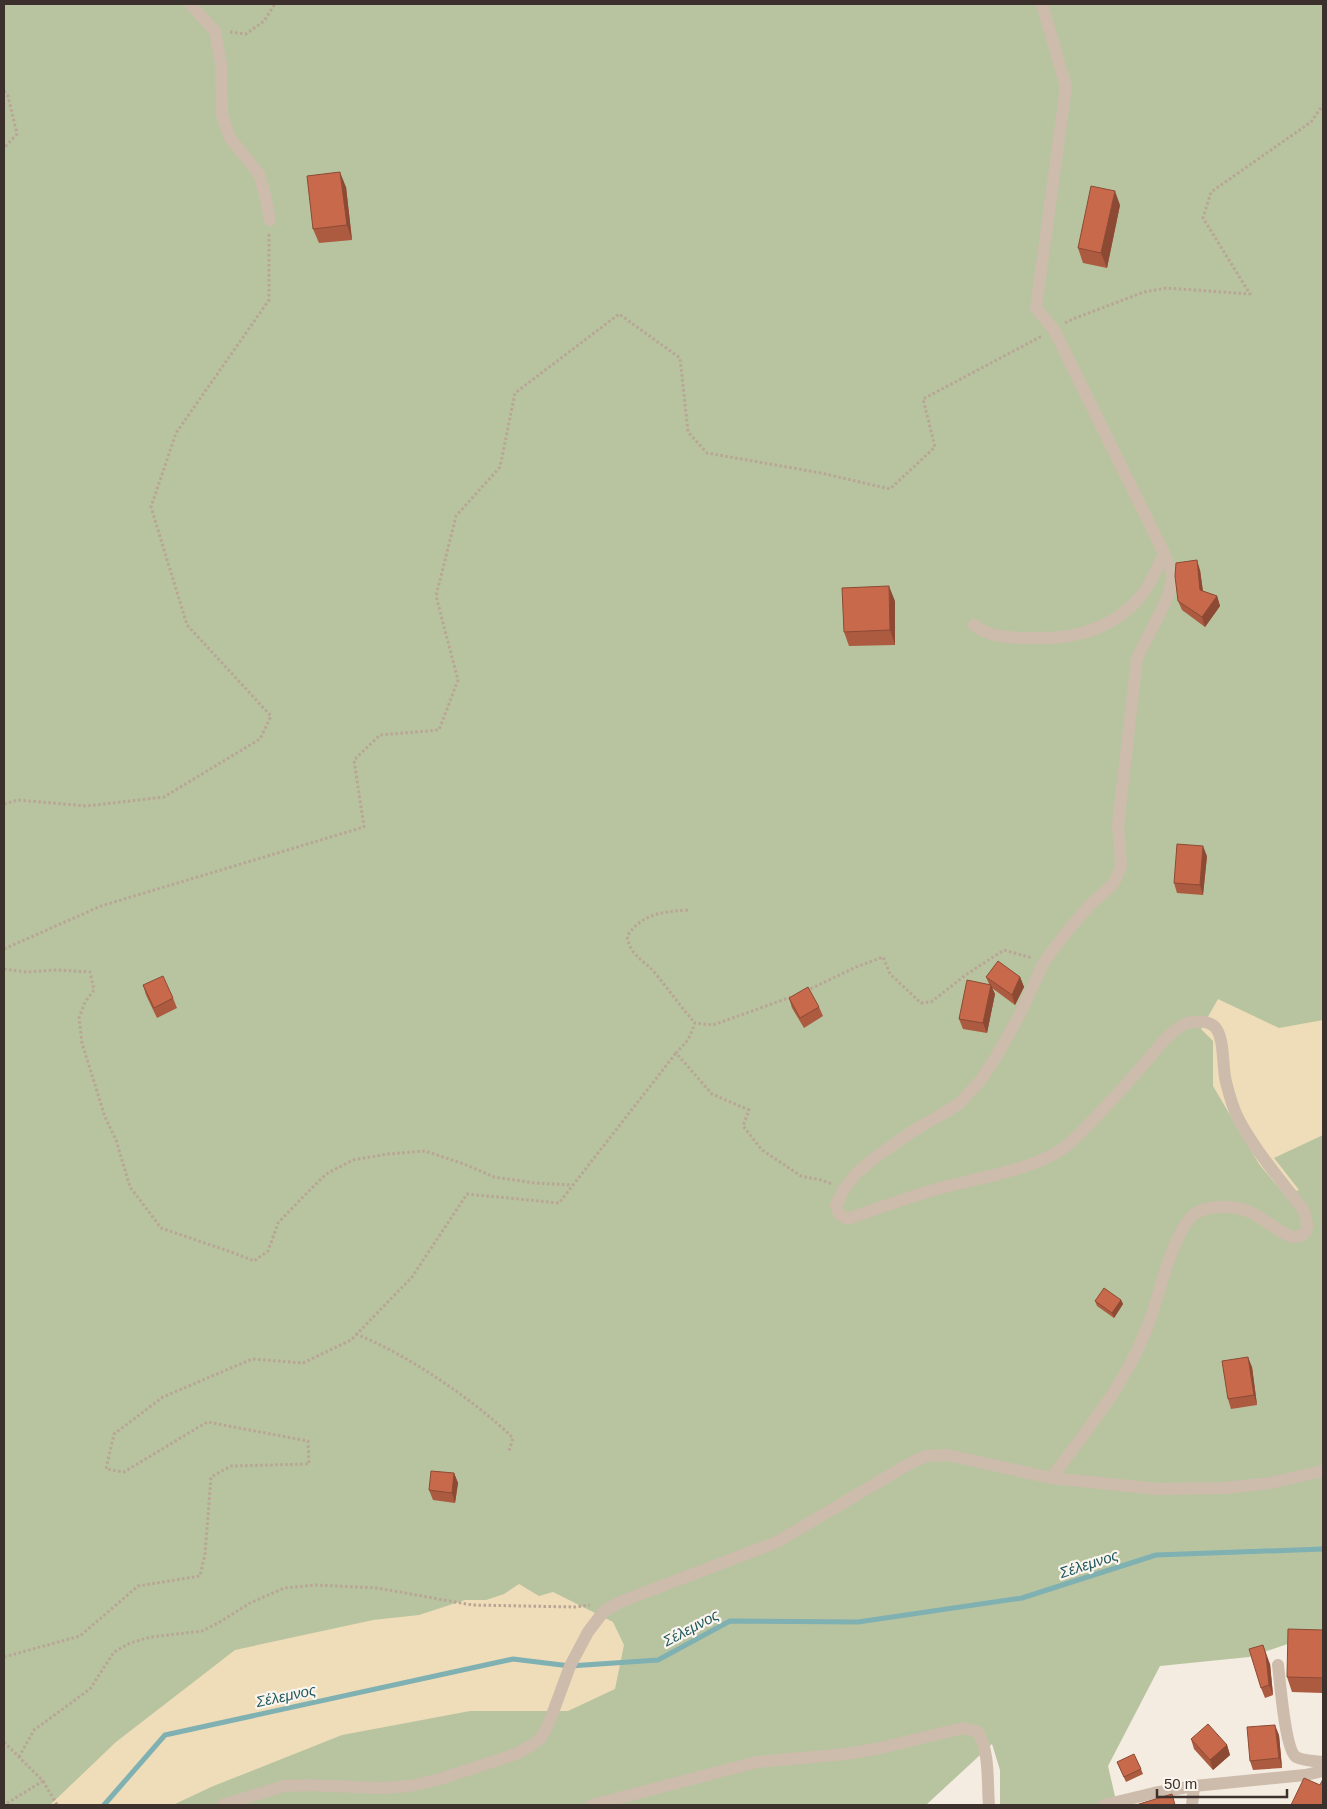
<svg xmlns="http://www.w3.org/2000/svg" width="1327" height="1809" font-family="Arial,sans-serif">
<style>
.green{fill:#b8c4a0}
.sand{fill:#efdcb8}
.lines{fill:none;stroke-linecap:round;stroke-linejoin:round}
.stream{stroke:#7fb0b2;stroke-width:5}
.path{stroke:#b9a596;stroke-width:3;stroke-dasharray:2.5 2.5;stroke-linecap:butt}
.minor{stroke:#cdbbac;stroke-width:12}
.wall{fill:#ac5a40}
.shaded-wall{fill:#8c4a34}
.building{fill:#c8694b;stroke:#8c4a34}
.labels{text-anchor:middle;stroke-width:4.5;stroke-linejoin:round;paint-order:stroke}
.water-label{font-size:15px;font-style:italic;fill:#1f5a5e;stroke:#fbf5ee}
</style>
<rect width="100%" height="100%" fill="#f4ebe1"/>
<polygon class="green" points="4,4 1323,4 1323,1632 1249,1657 1160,1666 1108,1766 1117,1805 1000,1805 1000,1770 992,1744 926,1805 4,1805"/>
<g class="sand">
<polygon points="1218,999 1279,1028 1323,1020 1323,1135 1274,1158 1299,1190 1284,1194 1259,1164 1213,1086 1213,1041 1201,1029"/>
<polygon points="519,1584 539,1596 553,1592 613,1622 624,1645 615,1689 568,1711 470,1711 342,1735 211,1787 173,1805 50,1805 116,1742 235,1650 373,1620 419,1615 465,1600 486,1600 504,1594"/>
</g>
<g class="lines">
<polyline class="stream" points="104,1805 165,1735 513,1659 570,1666 658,1660 730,1621 858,1622 1022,1598 1156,1555 1323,1549"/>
<g class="path">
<polyline points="230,32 246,34 264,21 275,4"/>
<polyline points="4,91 8,96 17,134 4,148"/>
<polyline points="1065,323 1073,319 1144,292 1166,288 1250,294 1203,218 1211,192 1311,122 1323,105"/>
<polyline points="4,804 18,800 87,806 164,797 260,739 271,716 187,625 151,507 176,433 269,300 269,233"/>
<path d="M688 910C662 912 643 913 627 936 630 956 644 960 655 973 669 990 681 1007 695 1023"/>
<polyline points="4,949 101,906 364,827 354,760 380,735 439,730 458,680 436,596 456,516 500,467 515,393 619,314 680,358 688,432 707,453 821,473 890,489 935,447 923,399 1042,336"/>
<polyline points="4,969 26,972 57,970 90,972 94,990 85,1002 79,1018 82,1043 105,1117 116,1140 130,1187 161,1228 234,1253 254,1261 268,1251 278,1223 302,1198 326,1174 353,1160 388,1154 425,1151 464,1164 494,1177 534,1183 572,1185"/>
<polyline points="806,991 856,967 883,957 890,974 921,1003 931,1002 967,974 1004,950 1032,958"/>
<polyline points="791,997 713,1025 695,1023 688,1040 676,1053 712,1094 749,1110 743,1126 762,1150 801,1176 821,1180 832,1184"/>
<path d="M356 1334C408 1355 473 1399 513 1438L509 1451"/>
<polyline points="4,1657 80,1636 138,1586 200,1576 205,1554 211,1477 231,1466 309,1464 308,1441 207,1422 124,1472 106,1469 114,1434 163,1397 252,1359 303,1363 351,1340 412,1277 467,1194 559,1203 676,1053"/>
<polyline points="4,1742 43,1781 4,1805"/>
<polyline points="19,1757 34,1730 90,1689 114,1652 130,1643 151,1637 202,1631 218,1623 250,1603 284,1588 316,1585 377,1588 472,1605 575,1607 590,1605"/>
<polyline points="43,1781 57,1805"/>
</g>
<g class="minor">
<polyline points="190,4 215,31 221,64 222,115 230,138 259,174 265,195 270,220"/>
<path d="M1042 4 1066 87 1036 308 1054 330 1164 553 1172 574 1170 589 1165 603 1137 658 1118 825 1121 865 1117 876 1113 884 1090 905 1065 934 1044 962 1020 1014 996 1057 980 1081 959 1104 913 1131 873 1159 856 1174 844 1189 836 1205 839 1214 847 1219C879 1208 911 1196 944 1187 982 1177 1041 1169 1071 1142 1097 1118 1120 1091 1143 1065 1155 1052 1167 1034 1183 1025 1192 1020 1208 1020 1215 1027 1225 1038 1222 1068 1226 1082 1229 1094 1233 1108 1238 1118 1255 1151 1282 1181 1304 1211 1308 1224 1311 1237 1292 1237 1277 1231 1265 1219 1250 1212 1235 1205 1212 1205 1198 1212 1176 1222 1160 1290 1152 1314 1132 1376 1090 1426 1051 1478"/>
<path d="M974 625C988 637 1011 638 1029 638 1071 640 1112 630 1140 597 1151 584 1157 568 1164 553"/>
<path d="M1278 1665C1280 1681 1285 1749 1296 1757 1304 1761 1315 1761 1323 1762"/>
<polyline points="222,1805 284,1786 307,1785 381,1788 410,1786 440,1779 516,1754 532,1745 541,1738 549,1723 570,1666 588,1632 604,1611 620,1602 777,1542 907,1465 926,1456 947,1455 1051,1478 1158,1489 1225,1488 1270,1483 1323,1471"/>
<path d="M592 1805 757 1762 846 1754 876 1749 963 1728 978 1732C990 1753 987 1782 989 1805"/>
<polyline points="1104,1805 1154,1793 1194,1786 1305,1775 1323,1771"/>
<polyline points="1192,1805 1194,1786"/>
</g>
</g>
<g class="wall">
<polygon points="346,187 352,240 319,243 313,229"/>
<polygon points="1120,205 1107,268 1083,263 1078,248"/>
<polygon points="1200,570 1203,591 1217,596 1220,606 1205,627 1182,610 1178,601"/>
<polygon points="895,601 895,645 849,646 844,632"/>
<polygon points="1207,856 1203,895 1177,893 1174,883"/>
<polygon points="986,977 1020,977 1024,987 1015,1005 992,988 995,994 987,1033 963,1029 959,1019 989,984"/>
<polygon points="143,985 173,998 177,1008 157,1018 146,995"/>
<polygon points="789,998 819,1007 823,1016 804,1028 792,1008"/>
<polygon points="1121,1300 1123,1304 1114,1318 1097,1306 1095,1301"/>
<polygon points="1252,1367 1257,1405 1231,1409 1228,1399"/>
<polygon points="454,1473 458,1483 455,1503 433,1500 429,1490"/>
<polygon points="1323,1630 1323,1693 1292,1692 1287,1677"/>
<polygon points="1270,1664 1273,1695 1265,1698 1261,1688"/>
<polygon points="1279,1735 1282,1768 1253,1770 1250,1761"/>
<polygon points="1191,1739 1227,1745 1230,1755 1213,1770 1194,1749"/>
<polygon points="1117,1762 1141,1769 1143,1774 1126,1782"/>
</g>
<g class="shaded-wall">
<polygon points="340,172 346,187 352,240 347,225"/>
<polygon points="1115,191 1120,205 1107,268 1101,253"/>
<polygon points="1197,560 1200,570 1204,600 1200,590"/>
<polygon points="889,586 895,601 895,645 890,630"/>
<polygon points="1217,596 1220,606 1205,627 1202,617"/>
<polygon points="1203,846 1207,856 1203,895 1200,885"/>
<polygon points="1020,977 1024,987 1015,1005 1012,995"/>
<polygon points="991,985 995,994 987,1033 983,1023"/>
<polygon points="1121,1300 1123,1304 1114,1318 1112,1313"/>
<polygon points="1248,1357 1252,1367 1257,1405 1254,1395"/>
<polygon points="454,1473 458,1483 455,1503 452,1493"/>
<polygon points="1263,1645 1270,1664 1273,1695 1269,1685"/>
<polygon points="1275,1725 1279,1735 1282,1768 1279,1758"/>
<polygon points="1227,1745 1230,1755 1213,1770 1210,1760"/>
</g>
<g class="building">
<polygon points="340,172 347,225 313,229 307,176"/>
<polygon points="1091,186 1115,191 1101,253 1078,248"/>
<polygon points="1197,560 1200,590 1217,596 1202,617 1178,601 1175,576 1176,563"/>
<polygon points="889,586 890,630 844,632 842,588"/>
<polygon points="1177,844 1203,846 1200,885 1174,883"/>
<polygon points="998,961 1020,977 1012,995 986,977"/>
<polygon points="163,976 173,998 154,1008 143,985"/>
<polygon points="967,980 991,985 983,1023 959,1019"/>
<polygon points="808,987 819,1007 800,1018 789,998"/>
<polygon points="1104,1288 1121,1300 1112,1313 1095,1301"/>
<polygon points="1248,1357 1254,1395 1228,1399 1222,1361"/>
<polygon points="431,1471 454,1473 452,1493 429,1490"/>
<polygon points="1288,1629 1323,1630 1323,1678 1287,1677"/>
<polygon points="1263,1645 1266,1655 1269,1685 1261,1688 1249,1649"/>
<polygon points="1208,1724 1227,1745 1210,1760 1191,1739"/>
<polygon points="1275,1725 1279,1758 1250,1761 1247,1727"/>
<polygon points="1134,1754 1141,1769 1124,1777 1117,1762"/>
<polygon points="1304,1778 1320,1785 1323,1779 1323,1805 1291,1805"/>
<polygon points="1172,1794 1175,1805 1136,1805"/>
</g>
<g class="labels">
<g class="water-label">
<text transform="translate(1089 1564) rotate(-18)" y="5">Σέλεμνος</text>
<text transform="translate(691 1628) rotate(-28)" y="5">Σέλεμνος</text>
<text transform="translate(286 1696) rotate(-12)" y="5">Σέλεμνος</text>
</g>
</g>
<rect width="1327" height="1809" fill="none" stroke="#3b302b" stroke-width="10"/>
<path d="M1157 1789v8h130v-8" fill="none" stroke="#3b302b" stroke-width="2.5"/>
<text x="1164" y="1789" font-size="15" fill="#3b302b" stroke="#fbf5ee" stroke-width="4" paint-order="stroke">50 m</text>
</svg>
